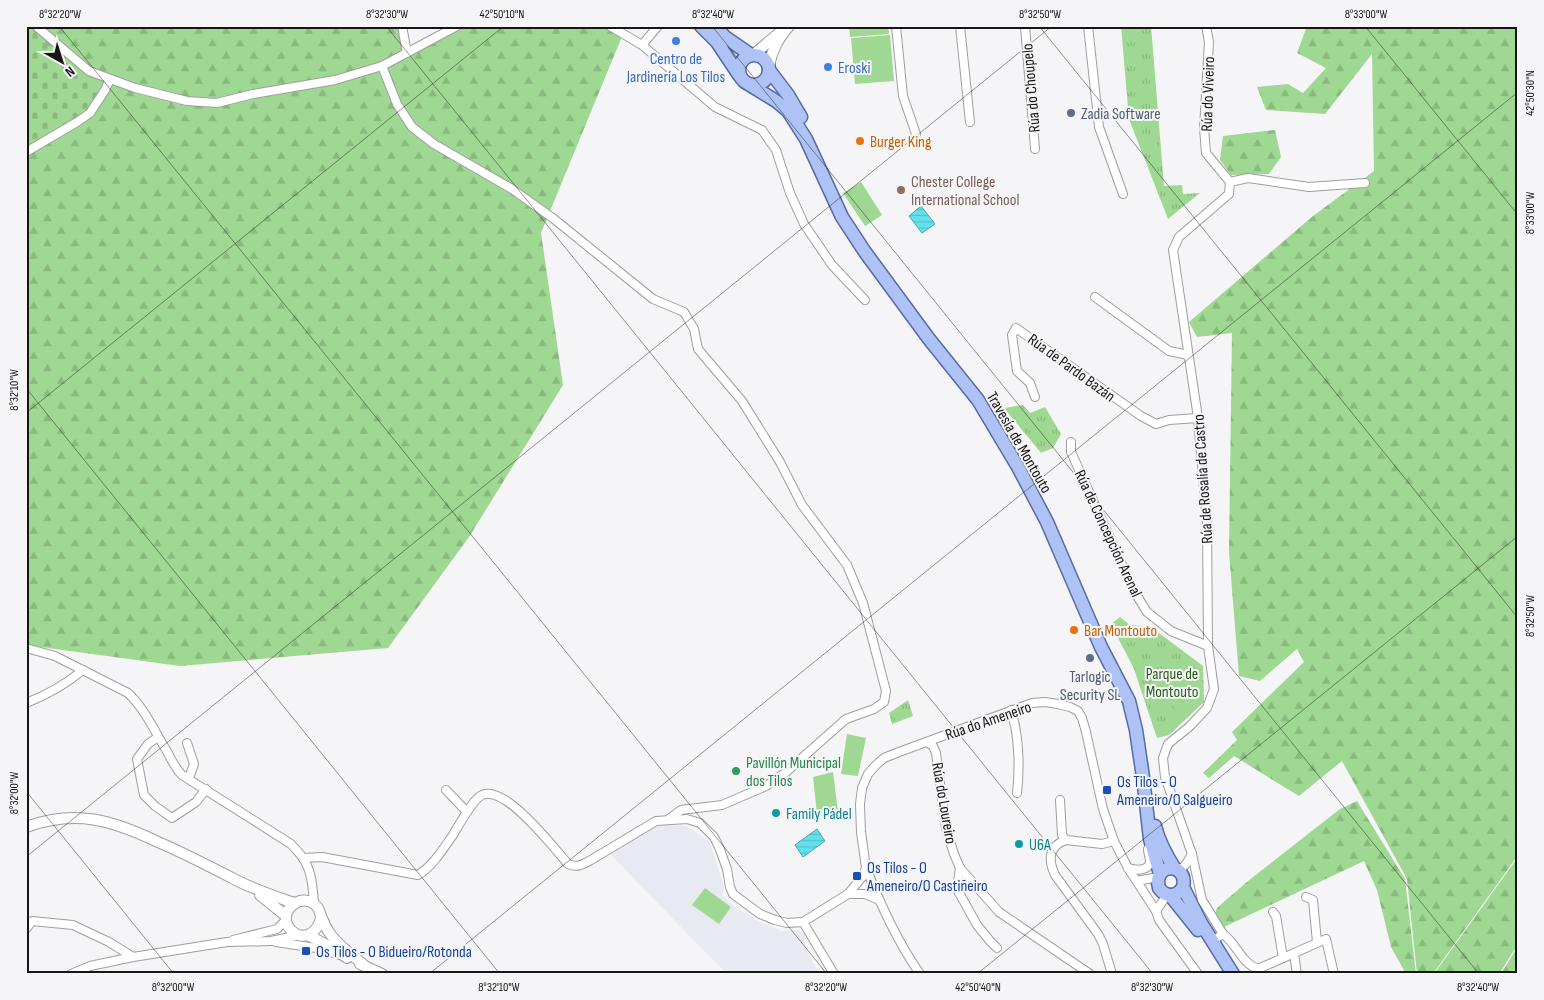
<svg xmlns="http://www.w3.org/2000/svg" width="1544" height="1000" font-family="'Sofia Sans Condensed',sans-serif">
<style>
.built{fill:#e9e9f2}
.forest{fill:url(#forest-firs)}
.cemetery{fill:url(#cemetery-stones)}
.park{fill:url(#park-tufts)}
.garden{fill:#9fd892}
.water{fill:url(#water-rules);stroke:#4ba4ac}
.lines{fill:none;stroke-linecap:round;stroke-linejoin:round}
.minor-casing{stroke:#9e9ea0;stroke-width:10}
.tertiary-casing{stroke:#9e9ea0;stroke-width:12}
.primary-casing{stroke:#566ba3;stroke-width:15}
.minor{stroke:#fff;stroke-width:8}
.tertiary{stroke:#fff;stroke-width:10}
.primary{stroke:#aec2f5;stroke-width:12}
.ticks{fill:none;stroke:#161617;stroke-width:1;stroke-opacity:0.45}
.shop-dot{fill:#3f7fe0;stroke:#f5f5f7;stroke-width:2}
.service-dot{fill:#5c6f8a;stroke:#f5f5f7;stroke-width:2}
.food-dot{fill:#e8710a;stroke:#f5f5f7;stroke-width:2}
.education-dot{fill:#8d6e63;stroke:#f5f5f7;stroke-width:2}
.leisure-dot{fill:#2e9e5b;stroke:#f5f5f7;stroke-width:2}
.transit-dot{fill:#1a4fb4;stroke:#f5f5f7;stroke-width:2}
.culture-dot{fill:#0f9aa8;stroke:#f5f5f7;stroke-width:2}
.labels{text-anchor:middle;stroke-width:4;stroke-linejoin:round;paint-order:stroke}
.shop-label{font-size:16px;fill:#366cbe;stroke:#f5f5f7}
.street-label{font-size:16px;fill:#161617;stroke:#f5f5f7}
.service-label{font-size:16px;fill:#4e5e75;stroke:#f5f5f7;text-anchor:start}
.food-label{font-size:16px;fill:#c56008;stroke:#f5f5f7;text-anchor:start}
.education-label{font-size:16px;fill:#785e54;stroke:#f5f5f7;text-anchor:start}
.park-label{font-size:16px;fill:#265b18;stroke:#f5f5f7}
.leisure-label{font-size:16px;fill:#27864d;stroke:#f5f5f7;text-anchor:start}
.transit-label{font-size:16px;fill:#164399;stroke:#f5f5f7;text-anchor:start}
.culture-label{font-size:16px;fill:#0d838f;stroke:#f5f5f7;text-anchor:start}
.neatline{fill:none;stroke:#161617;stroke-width:2}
.ticks-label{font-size:12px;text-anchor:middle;fill:#161617}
</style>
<defs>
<pattern id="forest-firs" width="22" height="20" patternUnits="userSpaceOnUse" patternTransform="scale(1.25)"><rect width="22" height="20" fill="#9fd892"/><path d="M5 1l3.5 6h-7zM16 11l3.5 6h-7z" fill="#88b97d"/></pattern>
<pattern id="cemetery-stones" width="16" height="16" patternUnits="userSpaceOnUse" patternTransform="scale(1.25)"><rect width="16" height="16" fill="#9fd892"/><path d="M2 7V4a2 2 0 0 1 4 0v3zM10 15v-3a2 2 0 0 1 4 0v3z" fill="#88b97d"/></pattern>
<pattern id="park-tufts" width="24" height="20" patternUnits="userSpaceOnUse" patternTransform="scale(1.25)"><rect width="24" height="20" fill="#9fd892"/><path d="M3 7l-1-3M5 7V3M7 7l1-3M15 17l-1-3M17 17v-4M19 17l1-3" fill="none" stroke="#88b97d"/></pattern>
<pattern id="water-rules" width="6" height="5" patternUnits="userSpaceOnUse" patternTransform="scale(1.25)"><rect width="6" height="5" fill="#62e1ec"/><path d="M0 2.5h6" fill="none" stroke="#54c0ca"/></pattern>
</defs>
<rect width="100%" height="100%" fill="#f5f5f7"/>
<polygon class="built" points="660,825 686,826 709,841 724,887 722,895 734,906 758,921 781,931 798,930 805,935 805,948 820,974 728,974 706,953 611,855 642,833"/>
<g class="forest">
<polygon points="26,26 400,26 409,55 462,26 610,26 623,34 541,233 563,385 469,537 388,648 180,666 26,645"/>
<polygon points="1307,26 1518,26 1518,855 1433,974 1417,974 1407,879 1342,761 1299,796 1234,756 1209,778 1203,773 1237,740 1232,732 1304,662 1297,649 1260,681 1239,676 1229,552 1232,333 1197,337 1189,322 1313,216 1374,171 1372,54 1325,114 1266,110 1257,87 1288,84 1303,93 1326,68 1297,53"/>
<polygon points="1275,130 1281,157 1269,174 1231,175 1220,160 1223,136"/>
<polygon points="1357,801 1405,879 1416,974 1406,974 1391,947 1377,890 1364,861 1224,927 1216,913 1216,910 1218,907 1248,881 1340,809"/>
<polygon points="1518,857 1518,944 1499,974 1434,974"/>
<polygon points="1518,946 1518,974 1501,974"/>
</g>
<polygon class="cemetery" points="26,26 29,26 48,46 81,71 102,84 90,109 76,120 26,147"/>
<g class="park">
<polygon points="1121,26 1151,26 1164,186 1182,185 1183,194 1200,193 1168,219 1129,119"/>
<polygon points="1023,405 1030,413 1045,407 1061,434 1053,448 1041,453 1004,408"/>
<polygon points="1120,617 1130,625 1151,627 1203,666 1204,702 1169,735 1157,738 1134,669 1111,624"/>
<polygon points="908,700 913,716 892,724 889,713"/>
</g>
<g class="garden">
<polygon points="849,26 888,26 889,34 850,37"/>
<polygon points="890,35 894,81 855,84 851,38"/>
<polygon points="861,182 882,215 865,226 843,193"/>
<polygon points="1170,668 1200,704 1183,718 1153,682"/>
<polygon points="847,734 866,738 858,776 841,774"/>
<polygon points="833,772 838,812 817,814 813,777"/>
<polygon points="705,888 731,907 719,924 692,905"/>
</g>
<g class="water">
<polygon points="921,206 935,224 922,233 909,216"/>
<polygon points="817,829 825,841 803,857 795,845"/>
</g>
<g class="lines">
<g class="minor-casing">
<g id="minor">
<polyline points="36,26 89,71 135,88 187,101 217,103 253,94 335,80 382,66 457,26"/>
<polyline points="402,26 407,53"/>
<polyline points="610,26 642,45 715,107 762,130 776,150 790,193 804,224 832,265 865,300"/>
<polyline points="896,26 903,96 916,134"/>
<polyline points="960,26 970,122"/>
<polyline points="1025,26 1035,149"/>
<polyline points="1088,26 1099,127 1123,194"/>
<polyline points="1206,26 1209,42 1204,128 1206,153 1230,182 1229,194 1179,237 1173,250 1198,418 1207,523 1208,646 1214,689 1207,708 1189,727 1168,744 1163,758 1165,777 1192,854 1202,900 1223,934"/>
<polyline points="642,45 658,26"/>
<polyline points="382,66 397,104 412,127 434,144 512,189 554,219 653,299 684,312 694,329 698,349 742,401 780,462 802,505 847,565 863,603 886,691 884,702 874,709 846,719 785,773 766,786 722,805 681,810 669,819"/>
<polyline points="26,152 77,122 90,113 105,90 110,79"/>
<polyline points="1230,182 1248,178 1309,187 1365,183"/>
<polyline points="1095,297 1169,351 1188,355"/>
<polyline points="1035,397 1030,383 1017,371 1012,335 1016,328 1141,416 1156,424 1169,420 1198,418"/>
<polyline points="1071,442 1071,452 1134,591 1147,612 1171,631 1208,646"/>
<path d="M26 648 55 656 128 693C144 708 154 730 165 748 171 758 174 767 182 775L291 844C295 849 301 854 304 860 312 872 313 890 314 904"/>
<path d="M26 703C47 695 66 684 83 670"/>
<path d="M1011 710C1019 735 1020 767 1017 793"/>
<polyline points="158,737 148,744 137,759 144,795 155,806 172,818 196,802 206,789"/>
<polyline points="927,742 933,746 936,753 946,828 954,854 960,868 999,912 1090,974"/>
<polyline points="187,743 194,764 189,778"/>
<polyline points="446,790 467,812"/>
<polyline points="1060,800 1062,835 1066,840 1102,844 1114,841"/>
<path d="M1066 840C1048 846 1048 860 1055 875L1098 934 1103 944 1112 974"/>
<path d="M303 858 322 857 418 875C433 866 443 849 453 835 459 825 473 799 482 795 505 784 554 848 568 864 577 868 582 865 591 860L656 821 687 819 700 823 714 837 719 847 727 869 730 887 733 894 760 914 775 920 787 923 803 922 848 894 863 876 866 868 861 832 860 804 862 788 868 774 876 765 884 758 899 752 1032 703 1045 702 1058 704 1070 707 1078 711 1082 718 1086 732 1103 809 1114 841 1128 868 1156 911 1159 920 1198 974"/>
<path d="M866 868C881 905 897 941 920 974"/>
<polyline points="960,868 957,889 977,925 990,941 997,948"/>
<path d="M1128 868C1135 870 1148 872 1150 862 1150 858 1148 853 1148 849"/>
<polyline points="1179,871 1186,864 1192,854"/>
<polyline points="1137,881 1158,877"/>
<polyline points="848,894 865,894 879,900"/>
<polyline points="1306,897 1313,900 1317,942"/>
<polyline points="1156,911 1167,895"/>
<polyline points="1273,912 1276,916 1283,958"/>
<polyline points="803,922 834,974"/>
<polyline points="26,929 32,921 73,925 109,942 133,957"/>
<polyline points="233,940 277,929 286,920"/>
<path d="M1212 941 1223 934C1238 945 1240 962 1258 969L1326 939 1334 974"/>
<polyline points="276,942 316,948 340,955"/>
<polyline points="1294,954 1297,974"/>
<polyline points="71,974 90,966 133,957 227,942 271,941 300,935"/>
</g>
</g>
<g class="tertiary-casing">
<g id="tertiary">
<polyline points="753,55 779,33"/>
<path d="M769 66C772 50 778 39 789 26"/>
<path d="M26 827C76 809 112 820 158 842 184 853 209 866 234 879 253 889 274 896 294 903"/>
<polyline points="260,895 286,916"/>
<path d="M321 917C319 932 303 943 291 930 274 913 303 888 318 908 320 911 320 915 322 918 324 924 328 931 331 935 341 948 354 956 365 966"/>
<polyline points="308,935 334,949 347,958"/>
<polyline points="360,964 382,974"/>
</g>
</g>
<g class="primary-casing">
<g id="primary">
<polyline points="701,26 717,42 739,75"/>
<polyline points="715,26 725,37 751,55"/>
<circle cx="754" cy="70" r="15"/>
<polyline points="769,70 788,95 801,117"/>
<polyline points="750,85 776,101 788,111 806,139 842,217 865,252 929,339 978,400 1018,467 1047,522 1101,647 1129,701 1136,730 1143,777 1150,839 1160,874"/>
<path d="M1155 826C1159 842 1166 855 1175 869"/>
<path d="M1183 887C1177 897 1166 898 1159 888 1152 862 1189 862 1183 887L1201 923 1233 974"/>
<polyline points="1170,895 1198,930"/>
</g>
</g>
<use href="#minor" class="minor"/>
<use href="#tertiary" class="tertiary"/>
<use href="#primary" class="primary"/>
</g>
<path class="ticks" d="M59 26 827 974M386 26 1153 974M712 26 1479 974M1039 26 1518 618M1365 26 1518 215M26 388 500 974M26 413 504 26M26 791 174 974M26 857 1052 26M429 974 1518 92M977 974 1518 536"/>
<g class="shop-dot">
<circle cx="676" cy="41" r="5"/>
<circle cx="828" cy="67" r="5"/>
</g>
<g class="service-dot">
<circle cx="1071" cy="113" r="5"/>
<circle cx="1090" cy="658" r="5"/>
</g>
<g class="food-dot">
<circle cx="860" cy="141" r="5"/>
<circle cx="1074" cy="630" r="5"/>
</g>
<circle class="education-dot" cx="901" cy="190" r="5"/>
<circle class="leisure-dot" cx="736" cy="771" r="5"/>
<g class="transit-dot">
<rect x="1102" y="785" width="10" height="10" rx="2.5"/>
<rect x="852" y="871" width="10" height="10" rx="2.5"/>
<rect x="301" y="946" width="10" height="10" rx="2.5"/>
</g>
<g class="culture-dot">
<circle cx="776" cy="813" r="5"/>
<circle cx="1019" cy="844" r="5"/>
</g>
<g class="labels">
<g class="shop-label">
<text x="676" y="64">Centro de<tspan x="676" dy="18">Jardinería Los Tilos</tspan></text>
<text x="838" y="73" text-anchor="start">Eroski</text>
</g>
<g class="street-label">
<text transform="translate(1030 88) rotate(-95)" y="6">Rúa do Choupelo</text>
<text transform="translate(1207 94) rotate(-88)" y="6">Rúa do Viveiro</text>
<text transform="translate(1072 367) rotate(36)" y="6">Rúa de Pardo Bazán</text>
<text transform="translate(1020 442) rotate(60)" y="6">Travesía de Montouto</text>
<text transform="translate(1202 479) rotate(-94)" y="6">Rúa de Rosalía de Castro</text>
<text transform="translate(1109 533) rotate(65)" y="6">Rúa de Concepción Arenal</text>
<text transform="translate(988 720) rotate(-19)" y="6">Rúa do Ameneiro</text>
<text transform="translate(945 803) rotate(80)" y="6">Rúa do Loureiro</text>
</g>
<g class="service-label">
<text x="1081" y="119">Zadia Software</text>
<text x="1090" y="682" text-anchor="middle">Tarlogic<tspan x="1090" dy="18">Security SL</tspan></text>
</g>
<g class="food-label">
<text x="870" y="147">Burger King</text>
<text x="1084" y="636">Bar Montouto</text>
</g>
<g class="education-label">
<text x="911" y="187">Chester College<tspan x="911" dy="18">International School</tspan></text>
</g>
<g class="park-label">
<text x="1172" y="679">Parque de<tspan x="1172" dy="18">Montouto</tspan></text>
</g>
<g class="leisure-label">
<text x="746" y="768">Pavillón Municipal<tspan x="746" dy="18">dos Tilos</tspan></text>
</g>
<g class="transit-label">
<text x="1117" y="787">Os Tilos - O<tspan x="1117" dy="18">Ameneiro/O Salgueiro</tspan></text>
<text x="867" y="873">Os Tilos - O<tspan x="867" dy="18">Ameneiro/O Castiñeiro</tspan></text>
<text x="316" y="957">Os Tilos - O Bidueiro/Rotonda</text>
</g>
<g class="culture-label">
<text x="786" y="819">Family Pádel</text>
<text x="1029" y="850">U6A</text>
</g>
</g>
<rect width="1544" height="1000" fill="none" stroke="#f5f5f7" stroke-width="55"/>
<g transform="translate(62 62) rotate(141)" stroke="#f5f5f7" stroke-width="4" paint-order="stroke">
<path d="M0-4L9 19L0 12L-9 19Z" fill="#161617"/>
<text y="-8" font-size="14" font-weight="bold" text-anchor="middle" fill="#161617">N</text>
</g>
<rect x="28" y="28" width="1488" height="944" class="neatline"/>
<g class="ticks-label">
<text x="60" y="18">8°32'20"W</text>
<text x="387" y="18">8°32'30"W</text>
<text x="502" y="18">42°50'10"N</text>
<text x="713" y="18">8°32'40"W</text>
<text x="1040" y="18">8°32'50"W</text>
<text x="1366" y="18">8°33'00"W</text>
<text transform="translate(1530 93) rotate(-90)" y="4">42°50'30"N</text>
<text transform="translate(1530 213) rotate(-90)" y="4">8°33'00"W</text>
<text transform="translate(14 390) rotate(-90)" y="4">8°32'10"W</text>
<text transform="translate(1530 616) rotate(-90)" y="4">8°32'50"W</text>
<text transform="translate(14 793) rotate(-90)" y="4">8°32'00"W</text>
<text x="173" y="991">8°32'00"W</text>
<text x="499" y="991">8°32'10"W</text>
<text x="826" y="991">8°32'20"W</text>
<text x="978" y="991">42°50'40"N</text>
<text x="1152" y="991">8°32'30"W</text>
<text x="1478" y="991">8°32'40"W</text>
</g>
</svg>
